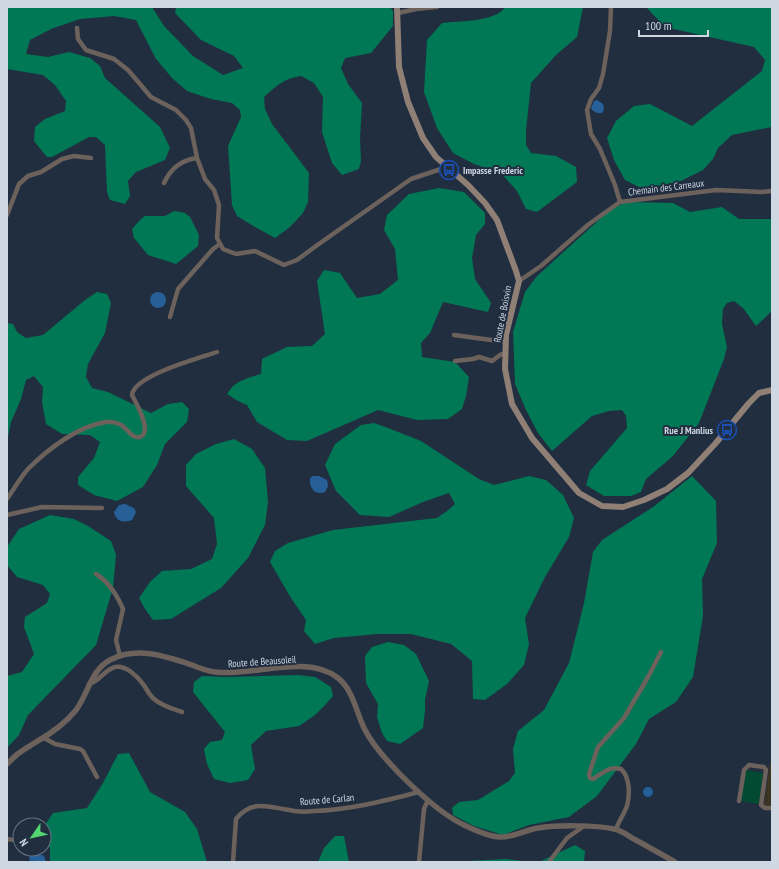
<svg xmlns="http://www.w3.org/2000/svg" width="779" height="869" font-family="'PT Sans Narrow',sans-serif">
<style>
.commercial{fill:#3c3423}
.green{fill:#034a33}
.forest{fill:#007855}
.water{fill:#276098}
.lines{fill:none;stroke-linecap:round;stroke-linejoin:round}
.minor{stroke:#6c625b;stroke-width:4.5}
.tertiary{stroke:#6c625b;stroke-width:5.5}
.secondary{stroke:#8f7f75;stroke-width:6}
.labels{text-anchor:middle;stroke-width:4;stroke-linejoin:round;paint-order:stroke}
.poi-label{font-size:10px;font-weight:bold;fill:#ced7e2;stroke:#202e40;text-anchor:start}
.street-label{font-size:10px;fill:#ced7e2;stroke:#202e40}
</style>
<rect width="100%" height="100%" fill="#202e40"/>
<polygon class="commercial" points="770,762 772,762 772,806 764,805"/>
<polygon class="green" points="745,770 763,773 759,804 741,801"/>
<g class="forest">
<path d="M7 7H152L164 26 193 56 223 75 243 68 234 56 201 40 175 13 176 7H390L393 11V26L371 53 345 58 341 68 348 84 362 103 360 138 361 161 359 169 342 175 332 163 322 132 323 97 314 83 301 76C283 79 278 85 264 97L265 109 272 124 309 173 308 202 303 213 290 227 275 238 255 227 237 216 232 205 228 146 241 117 240 110 232 103 211 99 187 91 172 78 156 59 136 20 114 16 80 19 51 29 30 40 26 54 48 57 69 52 90 58 100 66 105 78 160 127 170 148 165 160 136 172 128 181 130 196 125 204 110 200 107 192 105 145 96 137H89L52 157H47L34 141 35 127 45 119 65 111 66 101 55 85 43 75 7 69Z"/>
<path d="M505 7H583L577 37 556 55 531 83 526 131V145L531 153 556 156 576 167 577 182 537 212 526 209 517 191 501 173 474 164 453 153 437 128 424 92 427 40 442 23C458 21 496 22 505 7Z"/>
<polygon points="646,7 772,7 772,127 732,135 718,148 713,159 703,170 681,181 643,189 625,180 614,160 607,138 616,121 634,106 650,104 692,126 762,71 765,60 754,47 665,27"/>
<path d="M439 188 464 192 485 213V224L476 235 472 258 475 279 491 303 488 312 443 302 430 333 421 343 422 357 455 362 469 377 466 396 462 409 448 419 417 420 378 410 307 441 287 440 257 422 247 405 238 401 227 394C234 381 247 378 261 374L262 359 287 347 312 346 325 334 317 281 324 270 340 273 357 298 380 294 398 280 395 249 384 230 387 215 409 194Z"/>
<polygon points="627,202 673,203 690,212 722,207 739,219 772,219 772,311 756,326 743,308 734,301 727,303 723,309 722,324 727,347 724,359 699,423 673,456 646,479 641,492 631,496 604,496 586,485 590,471 627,428 626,416 622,410 609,411 592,416 552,451 538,433 526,410 515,384 513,332 525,292 537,276 611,209"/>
<polygon points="174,211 185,213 190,217 199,235 198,246 176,264 148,255 134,238 132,229 140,220 145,216 165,216"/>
<polygon points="97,292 107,294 111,303 105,333 88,364 86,377 92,388 108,392 151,413 168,404 182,402 189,409 187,422 165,444 157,465 143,487 117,501 94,495 78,485 78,477 94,458 100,442 90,435 62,434 46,424 42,402 43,387 34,376 26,380 21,399 11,422 8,437 7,459 7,323 13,324 17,332 26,338 43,335 85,300"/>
<polygon points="374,423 388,428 421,441 479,479 494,485 529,476 546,480 563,495 574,518 569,537 545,577 525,618 529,644 524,665 507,684 485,700 473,699 472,661 451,644 411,634 377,634 334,638 315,644 304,631 306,620 291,598 270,562 275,551 288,543 333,530 437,518 447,511 455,504 449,493 423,502 389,517 360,515 336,491 325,465 335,444 361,425"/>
<polygon points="234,439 252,449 265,468 268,502 265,525 248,558 221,588 171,619 153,620 145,609 139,598 150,582 162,571 191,569 212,559 217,544 214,518 186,486 186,465 196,454 216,444"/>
<polygon points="692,476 716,501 717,543 702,579 703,616 693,677 676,702 649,719 636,744 597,796 569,817 529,825 503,835 474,826 453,815 452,808 459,802 478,800 509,781 515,773 513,749 518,731 544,710 569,663 584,603 593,552 602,540 653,507"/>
<polygon points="50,515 74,519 88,526 111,541 116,555 113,588 96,645 28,715 19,735 7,748 7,676 22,672 34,654 24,627 25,617 47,603 50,594 43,585 17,577 7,565 7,547 19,529"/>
<polygon points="388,642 404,645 416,654 429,681 425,700 425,711 423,728 400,744 387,741 382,733 377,717 378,704 366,683 365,656 372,647"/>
<polygon points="298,675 315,677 331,687 333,696 326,704 315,715 299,726 266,731 251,745 255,769 248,780 230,783 214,779 207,764 204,749 210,742 222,740 225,732 193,692 194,682 202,676 225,677"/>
<polygon points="129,753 150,792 185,812 197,829 207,862 50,862 50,850 45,825 53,813 87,808 103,783 118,754"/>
<polygon points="335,836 344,836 349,862 318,862 324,848"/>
<polygon points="575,845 585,851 584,862 539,862"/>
<polygon points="505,859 530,862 449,862"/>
</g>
<g class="water">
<path d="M597 100 603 104 604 109 602 113C597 113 594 113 591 108L594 101Z"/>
<circle cx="158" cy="300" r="8"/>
<path d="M313 476H319L327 480 328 486 325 492C315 496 309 488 310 478Z"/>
<path d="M125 504 134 508 136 512 132 520C123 523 116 522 114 512L119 505Z"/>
<circle cx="648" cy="792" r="5"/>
<polygon points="35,852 44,856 46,862 31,862 29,859 31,853"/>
</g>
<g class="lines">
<g class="minor">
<polyline points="611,7 610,31 603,74 599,88 591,99 587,110 591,134 600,149 615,185 620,202"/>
<polyline points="398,13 416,9 437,7"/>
<polyline points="77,28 78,39 86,50 114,59 128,70 151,97 176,110 186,120 191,128 197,158 205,179 214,190 219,205 217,238 223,249 236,254 255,251 284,265 297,260 316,246 411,179 447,167"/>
<path d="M164 183C170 170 181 160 197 158"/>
<polyline points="7,215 19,184 28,176 41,172 62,159 74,156 91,158"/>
<polyline points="519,281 541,266 589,224 620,202 716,190 762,192 772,191"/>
<polyline points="170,317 178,289 213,249 220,244"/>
<polyline points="454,335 506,342"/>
<polyline points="455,361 473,359 479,357 492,361 500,355 506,353"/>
<path d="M7 499C14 489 20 478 28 469 48 449 78 426 106 422 110 421 118 423 121 425 127 428 135 443 143 435 150 427 136 403 132 395 134 375 200 358 217 352"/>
<polyline points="7,515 42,507 102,508"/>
<path d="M96 574C109 582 117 595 123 609L116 640 120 656"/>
<path d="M89 684C100 681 104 670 115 667 126 665 137 676 143 684 147 689 149 695 154 699 162 706 173 709 182 712"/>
<polyline points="44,738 55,744 80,749 83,751 97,777"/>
<polyline points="739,801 744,770 749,765 764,767 766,770 761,805 765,808 772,808"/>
<path d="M616 829C619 821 624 814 627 806 630 795 630 777 621 769 609 766 603 773 593 779L590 778 589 774 598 747 624 718 648 677 661 652"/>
<polyline points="7,839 14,840 20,837"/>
<path d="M233 862 236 819C252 799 268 807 289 810 297 812 306 812 314 811 349 810 384 801 419 792"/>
<polyline points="419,862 424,809 428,800"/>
<polyline points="549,862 567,838 584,826"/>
</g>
<path class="tertiary" d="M7 764C11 760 15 756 19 753 24 749 30 746 36 742 52 733 65 724 76 710 88 694 91 670 110 660 136 646 165 656 192 665 199 668 207 671 215 672 251 677 307 653 338 678 353 690 356 711 364 728 378 757 434 811 464 825 474 830 488 836 499 837 512 838 525 830 538 828 556 825 597 825 614 829 621 830 627 835 632 838 647 846 661 854 675 862"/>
<polyline class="secondary" points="397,7 399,67 408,102 423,138 436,157 468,185 485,203 497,220 516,271 519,281 506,335 505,369 512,404 532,438 579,493 602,506 623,507 644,500 667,489 688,473 715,444 749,403 759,393 772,390"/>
</g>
<defs>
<g id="bus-ring" transform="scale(1)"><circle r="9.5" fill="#202e40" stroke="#1a4fb4" stroke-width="1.5"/><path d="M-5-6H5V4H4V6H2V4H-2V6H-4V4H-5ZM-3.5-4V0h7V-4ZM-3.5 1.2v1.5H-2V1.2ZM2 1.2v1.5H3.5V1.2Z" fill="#1a4fb4"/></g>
</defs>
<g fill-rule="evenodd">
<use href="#bus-ring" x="449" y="170"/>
<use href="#bus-ring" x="727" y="430"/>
</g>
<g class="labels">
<g class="poi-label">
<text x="463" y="174">Impasse Frederic</text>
<text x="713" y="434" text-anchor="end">Rue J Manlius</text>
</g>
<g class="street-label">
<text transform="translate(666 187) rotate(-7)" y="4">Chemain des Carreaux</text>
<text transform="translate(502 314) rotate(-79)" y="4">Route de Boisvin</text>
<text transform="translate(262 661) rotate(-4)" y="4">Route de Beausoleil</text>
<text transform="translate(327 799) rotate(-5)" y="4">Route de Carlan</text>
</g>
</g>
<rect width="779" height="869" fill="none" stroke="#ced7e2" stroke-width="16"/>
<g transform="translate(32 837) rotate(236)"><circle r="19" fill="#202e40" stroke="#667281"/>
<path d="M0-3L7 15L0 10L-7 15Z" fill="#53d672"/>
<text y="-6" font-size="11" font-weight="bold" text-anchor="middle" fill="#ced7e2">N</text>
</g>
<path d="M639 30v6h69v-6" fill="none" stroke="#ced7e2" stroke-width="2"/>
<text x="645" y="30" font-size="12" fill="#ced7e2" stroke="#202e40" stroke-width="3" paint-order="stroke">100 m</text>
</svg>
